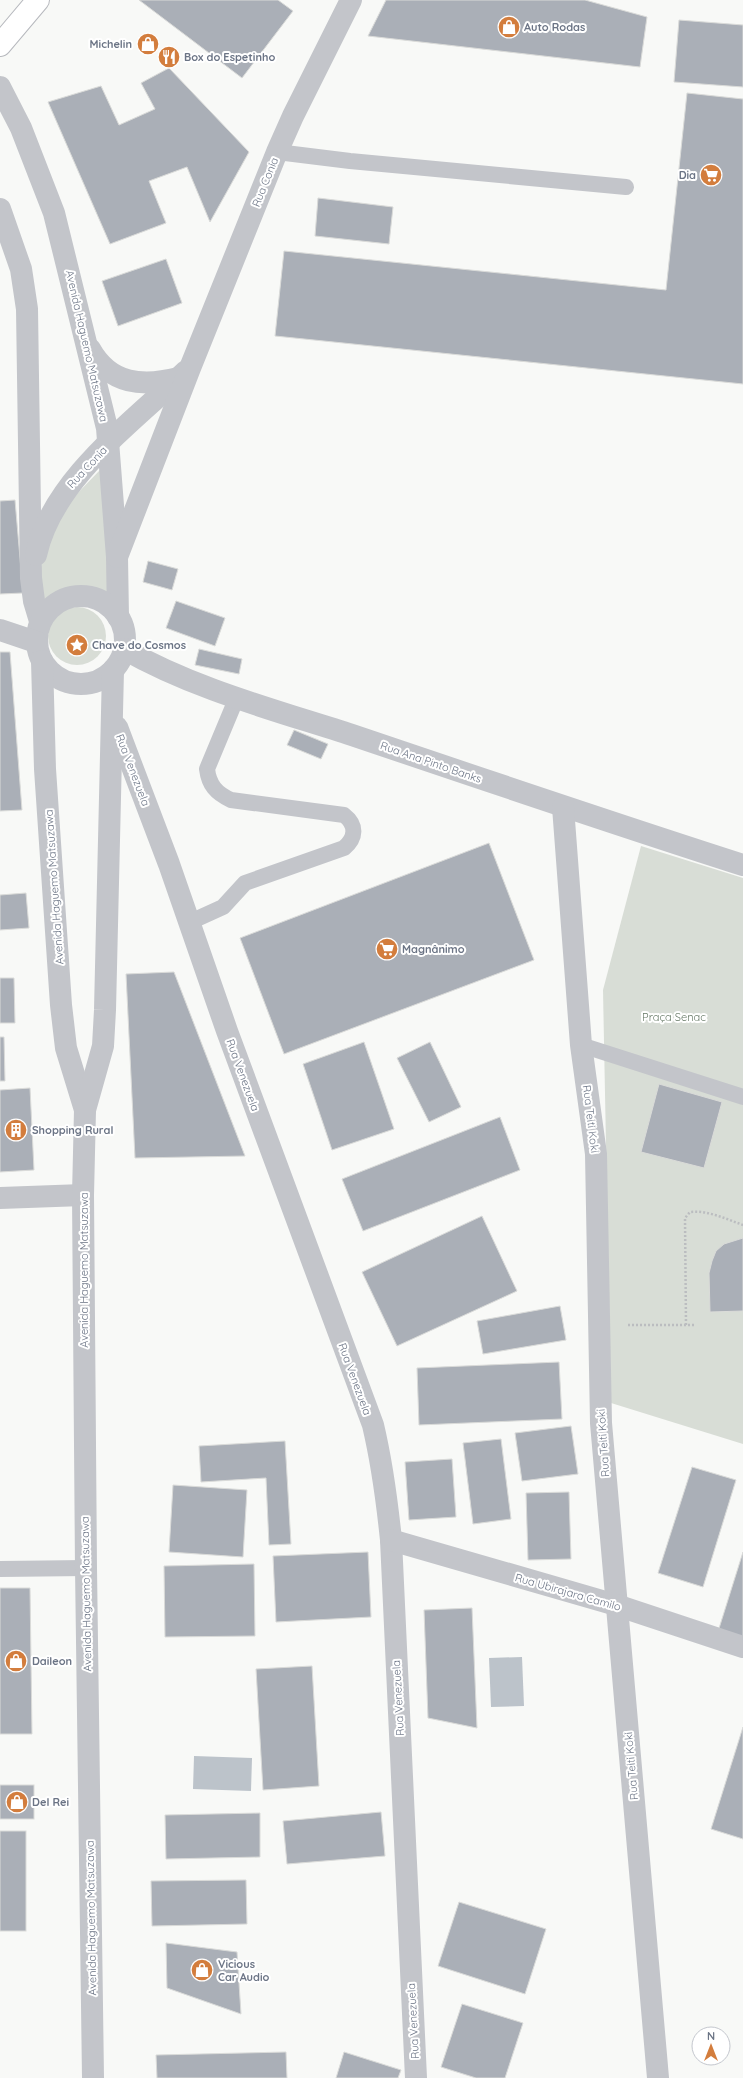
<svg xmlns="http://www.w3.org/2000/svg" width="743" height="2078" font-family="Quicksand,sans-serif">
<style>
.green{fill:#d8ddd6}
.water{fill:#bcc3ca}
.building{fill:#aaafb7;stroke:#dadbd9}
.lines{fill:none;stroke-linecap:round;stroke-linejoin:round}
.primary-casing{stroke:#b7b9be;stroke-width:24}
.path{stroke:#bbbdc0;stroke-width:2.5;stroke-dasharray:2 2;stroke-linecap:butt}
.service{stroke:#c3c5ca;stroke-width:16}
.minor{stroke:#c3c5ca;stroke-width:22}
.primary{stroke:#fff;stroke-width:22}
.labels{text-anchor:middle;stroke-width:4;stroke-linejoin:round;paint-order:stroke}
.poi-label{font-size:11px;font-weight:bold;fill:#6b7485;stroke:#fff;text-anchor:start}
.street-label{font-size:11px;fill:#6b7485;stroke:#fff}
.park-label{font-size:11px;fill:#657865;stroke:#fff}
</style>
<rect width="100%" height="100%" fill="#f8f9f7"/>
<g class="green">
<path d="M101 469 112 606C85 584 69 586 40 603L39 575 47 543 70 501Z"/>
<circle cx="77" cy="636" r="29"/>
<polygon points="641,846 743,878 743,1444 611,1403 603,990"/>
</g>
<g class="water">
<polygon points="522,1657 524,1706 491,1707 489,1658"/>
<polygon points="194,1756 252,1758 251,1791 193,1789"/>
</g>
<g class="building">
<polygon points="139,0 278,0 293,11 242,78"/>
<polygon points="386,0 585,0 647,17 640,67 368,36"/>
<polygon points="679,20 743,25 743,87 674,82"/>
<polygon points="169,68 249,152 210,222 187,167 149,181 166,223 110,244 48,102 101,86 119,125 155,109 141,83"/>
<polygon points="687,93 743,99 743,384 275,336 284,251 666,290"/>
<polygon points="318,198 393,207 389,244 315,236"/>
<polygon points="166,259 182,303 118,326 102,281"/>
<polygon points="15,500 23,593 0,594 0,501"/>
<polygon points="148,561 178,569 172,590 143,582"/>
<polygon points="176,601 225,618 215,646 166,628"/>
<polygon points="199,649 242,659 239,674 195,665"/>
<polygon points="0,652 10,652 22,810 0,811"/>
<polygon points="294,730 328,744 321,759 287,745"/>
<polygon points="489,843 534,960 284,1054 240,938"/>
<polygon points="26,893 29,928 0,930 0,895"/>
<polygon points="174,972 245,1156 135,1158 126,974"/>
<polygon points="0,978 14,978 15,1023 0,1023"/>
<polygon points="0,1037 4,1037 5,1081 0,1081"/>
<polygon points="364,1042 394,1129 332,1150 303,1064"/>
<polygon points="430,1042 461,1107 429,1122 397,1058"/>
<polygon points="659,1084 722,1102 704,1168 641,1152"/>
<polygon points="30,1088 34,1170 0,1172 0,1090"/>
<polygon points="500,1117 520,1170 363,1231 342,1179"/>
<polygon points="482,1216 517,1291 397,1346 362,1272"/>
<polygon points="743,1238 743,1311 710,1312 709,1273 712,1261 716,1251 724,1244"/>
<polygon points="560,1306 566,1340 483,1354 477,1321"/>
<polygon points="559,1362 562,1419 419,1425 417,1368"/>
<polygon points="571,1426 578,1474 522,1481 515,1433"/>
<polygon points="501,1439 511,1519 473,1524 463,1443"/>
<polygon points="285,1441 291,1544 269,1545 266,1478 201,1482 199,1446"/>
<polygon points="452,1459 456,1517 409,1520 405,1462"/>
<polygon points="692,1467 736,1480 703,1587 658,1573"/>
<polygon points="173,1485 247,1490 243,1557 169,1552"/>
<polygon points="569,1492 571,1559 528,1560 526,1493"/>
<polygon points="368,1552 371,1617 276,1622 273,1556"/>
<polygon points="743,1552 743,1646 716,1638"/>
<polygon points="254,1564 255,1636 165,1637 164,1566"/>
<polygon points="0,1588 30,1588 32,1734 0,1734"/>
<polygon points="472,1608 477,1728 428,1718 424,1610"/>
<polygon points="312,1666 319,1786 263,1790 256,1669"/>
<polygon points="743,1727 743,1839 711,1829"/>
<rect x="0" y="1785" width="34" height="34"/>
<polygon points="381,1812 385,1856 287,1864 283,1821"/>
<polygon points="260,1813 260,1857 166,1859 165,1815"/>
<rect x="0" y="1831" width="26" height="100"/>
<polygon points="246,1880 247,1924 152,1926 151,1881"/>
<polygon points="459,1902 546,1929 525,1994 438,1966"/>
<polygon points="166,1943 237,1952 241,2014 167,1988"/>
<polygon points="462,2004 523,2023 505,2078 476,2078 441,2067"/>
<polygon points="286,2052 287,2078 157,2078 156,2055"/>
<polygon points="344,2052 401,2070 398,2078 336,2078"/>
</g>
<g class="lines">
<g class="primary-casing">
<polyline id="primary" points="0,45 38,0"/>
</g>
<g class="path">
<polyline points="628,1325 696,1325"/>
<path d="M686 1325 685 1218 690 1212C708 1210 726 1219 743 1225"/>
</g>
<g class="service">
<polyline points="277,152 350,161 626,187"/>
<path d="M190 922 223 907 245 883 344 848C356 838 357 825 344 815L231 800C216 793 209 785 207 769L237 697"/>
<polyline points="581,1045 743,1097"/>
<polyline points="0,1569 86,1568"/>
</g>
<g class="minor">
<polyline points="0,87 21,128 54,213 107,428 117,557 118,617"/>
<polyline points="0,209 21,269 27,309 31,578 34,601 40,621"/>
<path d="M90 349C110 385 143 387 179 378"/>
<path d="M36 555C52 480 133 422 186 371"/>
<polyline points="117,557 190,368 277,152 293,116 351,0"/>
<circle cx="81" cy="640" r="44"/>
<polyline points="0,630 36,642"/>
<path d="M124 649C194 689 275 710 352 735 482 779 612 823 743 865"/>
<polyline points="42,661 45,769 61,1005 66,1048 85,1110"/>
<path d="M117 727 169 864 227 1031 373 1425C382 1463 387 1501 391 1540L416 2078"/>
<polyline points="563,807 581,1045 596,1154 601,1423 658,2078"/>
<polyline points="0,1198 83,1195"/>
<polyline points="391,1540 616,1605 743,1647"/>
<polyline points="93,2078 86,1568 83,1195 85,1110 103,1046 105,1010 113,670"/>
</g>
<use href="#primary" class="primary"/>
</g>
<defs>
<g id="shop-disc" transform="scale(1.15)"><circle r="9.5" fill="#d37d3d" stroke="#fff"/><path d="M-5-2.5h2.3a2.7 3.5 0 0 1 5.4 0H5L5.5 6h-11ZM-1.5-2.5h3a1.5 2.3 0 0 0-3 0Z" fill="#fff"/></g>
<g id="restaurant-disc" transform="scale(1.15)"><circle r="9.5" fill="#d37d3d" stroke="#fff"/><path d="M-5-6h1v4h1v-4h1v4h1v-4h1v5L-1.5 .5V6h-2V.5L-5-1ZM5-6V6H3V1.5H1.5Q1.5-4 5-6Z" fill="#fff"/></g>
<g id="supermarket-disc" transform="scale(1.15)"><circle r="9.5" fill="#d37d3d" stroke="#fff"/><path d="M-6-5.5h2.5l.6 2H6L4.5 2H-2.5L-4.4-4H-6ZM-1.5 3.2a1.3 1.3 0 1 0 .1 0ZM3 3.2a1.3 1.3 0 1 0 .1 0Z" fill="#fff"/></g>
<g id="sight-disc" transform="scale(1.15)"><circle r="9.5" fill="#d37d3d" stroke="#fff"/><path d="M0-6L1.8-2.2L6-1.7L2.9 1.2L3.7 5.4L0 3.3L-3.7 5.4L-2.9 1.2L-6-1.7L-1.8-2.2Z" fill="#fff"/></g>
<g id="building-disc" transform="scale(1.15)"><circle r="9.5" fill="#d37d3d" stroke="#fff"/><path d="M-4-6H4V6H1V3H-1V6H-4ZM-2.5-4.3h1.7v1.8h-1.7ZM.8-4.3h1.7v1.8H.8ZM-2.5-1h1.7V.8h-1.7ZM.8-1h1.7V.8H.8Z" fill="#fff"/></g>
</defs>
<g fill-rule="evenodd">
<use href="#shop-disc" x="509" y="27"/>
<use href="#shop-disc" x="148" y="44"/>
<use href="#restaurant-disc" x="169" y="57"/>
<use href="#supermarket-disc" x="711" y="175"/>
<use href="#sight-disc" x="77" y="645"/>
<use href="#supermarket-disc" x="387" y="949"/>
<use href="#building-disc" x="16" y="1130"/>
<use href="#shop-disc" x="16" y="1661"/>
<use href="#shop-disc" x="17" y="1802"/>
<use href="#shop-disc" x="202" y="1970"/>
</g>
<g class="labels">
<g class="poi-label">
<text x="524" y="31">Auto Rodas</text>
<text x="132" y="48" text-anchor="end">Michelin</text>
<text x="184" y="61">Box do Espetinho</text>
<text x="696" y="179" text-anchor="end">Dia</text>
<text x="92" y="649">Chave do Cosmos</text>
<text x="402" y="953">Magnânimo</text>
<text x="32" y="1134">Shopping Rural</text>
<text x="32" y="1665">Daileon</text>
<text x="32" y="1806">Del Rei</text>
<text x="218" y="1968">Vicious<tspan x="218" dy="13">Car Audio</tspan></text>
</g>
<g class="street-label">
<text transform="translate(265 182) rotate(-68)" y="4">Rua Conia</text>
<text transform="translate(87 346) rotate(77)" y="4">Avenida Haguemo Matsuzawa</text>
<text transform="translate(87 467) rotate(-47)" y="4">Rua Conia</text>
<text transform="translate(431 762) rotate(19)" y="4">Rua Ana Pinto Banks</text>
<text transform="translate(133 770) rotate(69)" y="4">Rua Venezuela</text>
<text transform="translate(54 887) rotate(-94)" y="4">Avenida Haguemo Matsuzawa</text>
<text transform="translate(243 1075) rotate(70)" y="4">Rua Venezuela</text>
<text transform="translate(591 1119) rotate(83)" y="4">Rua Teiti Koki</text>
<text transform="translate(84 1270) rotate(-90)" y="4">Avenida Haguemo Matsuzawa</text>
<text transform="translate(355 1379) rotate(70)" y="4">Rua Venezuela</text>
<text transform="translate(603 1443) rotate(-94)" y="4">Rua Teiti Koki</text>
<text transform="translate(568 1592) rotate(16)" y="4">Rua Ubirajara Camilo</text>
<text transform="translate(86 1594) rotate(-91)" y="4">Avenida Haguemo Matsuzawa</text>
<text transform="translate(398 1698) rotate(-93)" y="4">Rua Venezuela</text>
<text transform="translate(631 1766) rotate(-95)" y="4">Rua Teiti Koki</text>
<text transform="translate(91 1918) rotate(-91)" y="4">Avenida Haguemo Matsuzawa</text>
<text transform="translate(413 2021) rotate(-93)" y="4">Rua Venezuela</text>
</g>
<g class="park-label">
<text x="674" y="1021">Praça Senac</text>
</g>
</g>
<g transform="translate(711 2046)"><circle r="19" fill="#ffffff" stroke="#c4c7ce"/>
<path d="M0-3L7 15L0 10L-7 15Z" fill="#d37d3d"/>
<text y="-6" font-size="11" font-weight="bold" text-anchor="middle" fill="#6b7485">N</text>
</g>
</svg>
